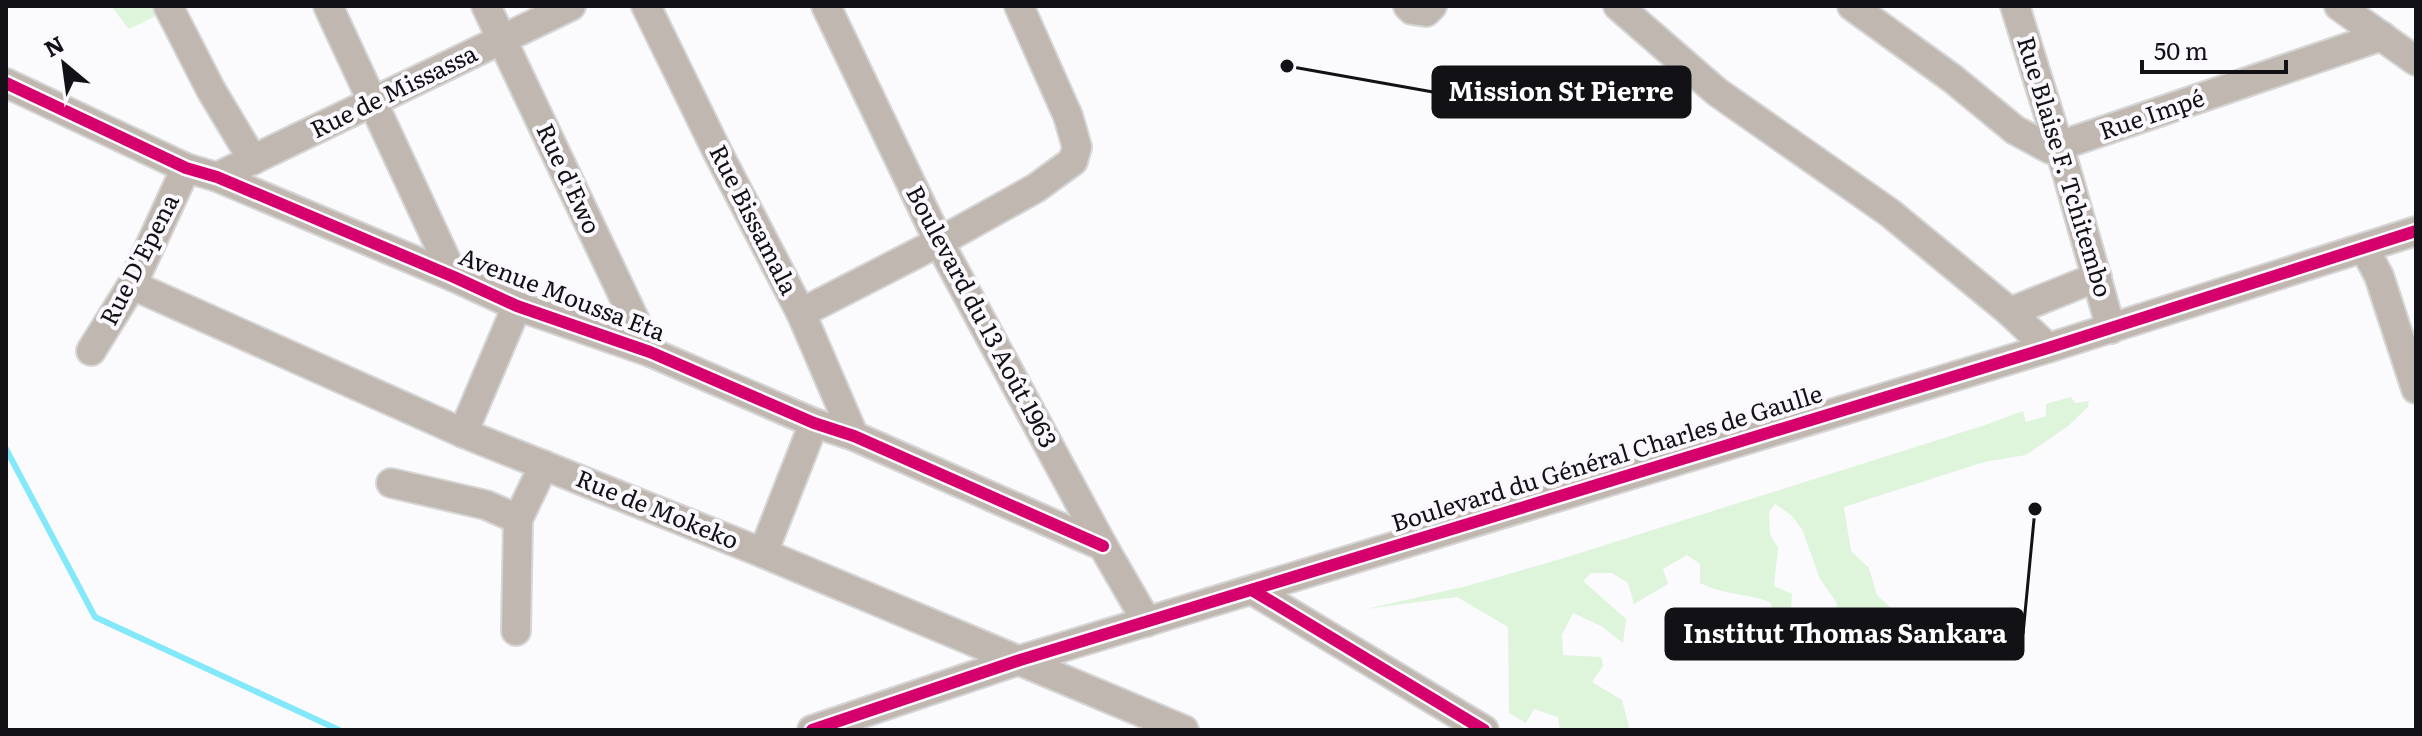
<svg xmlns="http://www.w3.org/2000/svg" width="2422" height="736" font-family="Literata,serif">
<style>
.green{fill:#def5dc}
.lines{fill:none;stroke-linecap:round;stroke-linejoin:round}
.stream{stroke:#83e8fa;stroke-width:6}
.minor-casing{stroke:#d6d6d7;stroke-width:32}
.minor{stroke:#c0b8b0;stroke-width:28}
.cycleway-casing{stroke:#fbf9fe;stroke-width:17}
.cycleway{stroke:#d6006c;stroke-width:12}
.labels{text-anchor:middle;stroke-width:8;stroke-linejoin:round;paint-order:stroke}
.street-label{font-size:24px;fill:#121115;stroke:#fbf9fe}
.leader{fill:none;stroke:#121115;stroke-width:3}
.callout-dot{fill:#121115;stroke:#fbf9fe;stroke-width:3}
.callout{fill:#121115;stroke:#121115;stroke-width:3}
.callout-label{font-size:26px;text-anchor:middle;font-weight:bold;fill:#fff}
</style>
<rect width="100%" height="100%" fill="#fbfafd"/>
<g class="green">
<polygon points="111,6 176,6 129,29"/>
<path d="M2071 397 2075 403 2089 401 2088 407 2068 426 2026 455 1984 462 1844 507 1851 551 1869 568 1877 595 1893 610 1872 620 1842 625 1836 602 1820 579 1802 529 1791 515 1775 504 1769 512 1770 534 1778 548 1774 586 1792 594 1791 612 1805 629 1817 638 1786 647 1770 602C1745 593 1724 595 1700 583V564L1687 555 1663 569 1668 584 1634 604 1628 583 1612 573H1591L1583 581 1626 619 1623 643 1601 626 1573 613 1562 635 1563 655 1601 657 1603 666 1592 682 1622 700 1630 730H1560L1558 717 1534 709 1526 723 1509 713 1508 627 1457 597 1366 609 1467 586 1564 558 1985 425 2023 411 2026 422 2046 416V404Z"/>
</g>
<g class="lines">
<polyline class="stream" points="6,449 95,617 339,730"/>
<g class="minor-casing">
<g id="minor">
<polyline points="168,6 211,90 253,160"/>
<polyline points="328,6 454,277"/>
<polyline points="486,6 650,352"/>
<polyline points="646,6 717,151 801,313 854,436"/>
<polyline points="826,6 939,242 1103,546 1147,622"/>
<polyline points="1408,6 1412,10 1426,12 1432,6"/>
<polyline points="1618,6 1717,92 1890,213 2010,312 2048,348"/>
<polyline points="1852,6 1953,79 2015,130 2050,149 2382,36"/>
<polyline points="2015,6 2067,173 2111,329"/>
<polyline points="2339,6 2416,61"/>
<polyline points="6,83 186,168 217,177 454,277 517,306 650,352 814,423 854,436 1103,546"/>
<polyline points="217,177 571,6"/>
<polyline points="2364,248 2379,276 2416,389"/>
<polyline points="132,285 463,433 763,553 1184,730"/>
<polyline points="2010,312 2097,277"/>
<polyline points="801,313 939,242 1036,188 1073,161 1077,147 1068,116 1019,6"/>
<polyline points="91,351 132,285 186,168"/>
<polyline points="463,433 517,306"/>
<polyline points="391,483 486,505 518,519"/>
<polyline points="763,553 814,423"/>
<polyline points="1252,590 1484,730"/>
<polyline points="516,631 518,519 544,465"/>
<polyline points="812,730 1020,660 2048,348 2416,231"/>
</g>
</g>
<use href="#minor" class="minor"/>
<g class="cycleway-casing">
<g id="cycleway">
<polyline points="6,83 186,168 217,177 454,277 517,306 650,352 814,423 854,436 1103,546"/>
<polyline points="1252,590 1484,730"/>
<polyline points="812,730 1020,660 2048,348 2416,231"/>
</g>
</g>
<use href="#cycleway" class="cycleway"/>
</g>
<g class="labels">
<g class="street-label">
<text transform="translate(394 92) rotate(-26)" y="8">Rue de Missassa</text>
<text transform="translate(2152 115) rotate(-19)" y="8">Rue Impé</text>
<text transform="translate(2064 167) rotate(73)" y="8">Rue Blaise F. Tchitembo</text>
<text transform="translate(568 179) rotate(65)" y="8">Rue d'Ewo</text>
<text transform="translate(753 220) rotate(63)" y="8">Rue Bissamala</text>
<text transform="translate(140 260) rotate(-63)" y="8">Rue D'Epena</text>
<text transform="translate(562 295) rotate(21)" y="8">Avenue Moussa Eta</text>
<text transform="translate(981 317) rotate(62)" y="8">Boulevard du 13 Août 1963</text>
<text transform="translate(1607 459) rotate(-17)" y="8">Boulevard du Général Charles de Gaulle</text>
<text transform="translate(657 510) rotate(22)" y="8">Rue de Mokeko</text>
</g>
</g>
<path class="leader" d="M1287 66L1433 92M2035 509L2023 634"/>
<g class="callout-dot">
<circle cx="1287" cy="66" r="8"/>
<circle cx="2035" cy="509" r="8"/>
</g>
<g class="callout">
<rect x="1433" y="67" width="257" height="50" rx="8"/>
<rect x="1666" y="609" width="357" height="50" rx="8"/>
</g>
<g class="callout-label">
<text x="1561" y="101">Mission St Pierre</text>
<text x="1845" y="643">Institut Thomas Sankara</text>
</g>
<rect width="2422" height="736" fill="none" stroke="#121115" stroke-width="16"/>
<g transform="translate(64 64) rotate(331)" stroke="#fbf9fe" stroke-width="6" paint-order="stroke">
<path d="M0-6L14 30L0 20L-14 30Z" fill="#121115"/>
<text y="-12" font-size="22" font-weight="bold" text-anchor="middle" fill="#121115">N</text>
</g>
<path d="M2142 60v12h144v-12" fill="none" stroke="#121115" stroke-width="4"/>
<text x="2154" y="60" font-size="24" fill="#121115" stroke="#fbf9fe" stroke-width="6" paint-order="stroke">50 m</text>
</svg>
